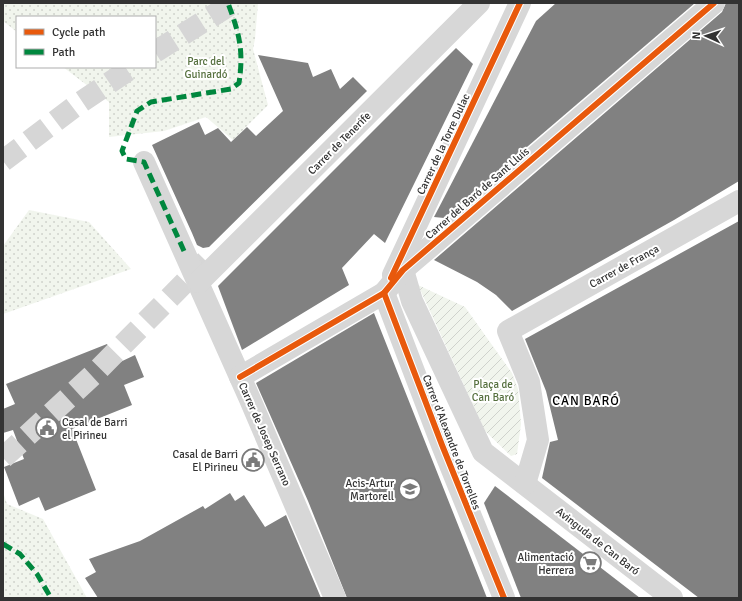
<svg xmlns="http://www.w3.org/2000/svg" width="742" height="601" font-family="Signika,sans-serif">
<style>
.grass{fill:url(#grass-dots)}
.garden{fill:url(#garden-furrows)}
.building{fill:#818181}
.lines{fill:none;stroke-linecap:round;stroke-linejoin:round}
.primary-tunnel{stroke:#d6d6d6;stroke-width:22;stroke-dasharray:22 11;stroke-linecap:butt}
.minor{stroke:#d7d7d7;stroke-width:22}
.quiet{stroke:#00873e;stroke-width:5;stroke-dasharray:10 5;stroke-linecap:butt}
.cycleway-casing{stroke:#fff;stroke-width:8}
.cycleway{stroke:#e8590c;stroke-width:6}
.labels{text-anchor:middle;stroke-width:4;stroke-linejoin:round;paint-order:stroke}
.park-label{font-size:11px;fill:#56703f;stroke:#fff}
.street-label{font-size:11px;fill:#333;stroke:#fff}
.poi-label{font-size:11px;fill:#333;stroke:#fff;text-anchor:end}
.quarter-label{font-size:13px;letter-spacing:1px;fill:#000;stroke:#fff}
</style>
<defs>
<pattern id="grass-dots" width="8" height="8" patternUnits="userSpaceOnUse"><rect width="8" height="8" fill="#f1f5ed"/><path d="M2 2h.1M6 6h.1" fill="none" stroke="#cfd2cc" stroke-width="1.8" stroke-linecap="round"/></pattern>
<pattern id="garden-furrows" width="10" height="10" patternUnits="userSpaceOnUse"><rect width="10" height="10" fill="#f1f5ed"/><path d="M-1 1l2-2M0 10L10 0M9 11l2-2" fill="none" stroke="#cfd2cc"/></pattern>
</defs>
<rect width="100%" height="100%" fill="#fff"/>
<g class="grass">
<polygon points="3,3 258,3 255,39 253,49 268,105 233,140 206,117 164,131 109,137 109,102 63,67 155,67 155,17 17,17 17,32 3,21"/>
<polygon points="29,210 89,222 131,269 3,314 3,246"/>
<polygon points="3,492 7,504 43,519 87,598 3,598"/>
</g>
<polygon class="garden" points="418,285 465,307 512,373 518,389 521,424 517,454 511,456 485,431"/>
<g class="building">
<polygon points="556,3 695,3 444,218 434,217 536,21"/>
<polygon points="726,3 739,3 739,181 674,220 512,311 496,295 477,282 434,260 722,12"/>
<polygon points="456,48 473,64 385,243 374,234 342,268 349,285 242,350 218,286"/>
<polygon points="258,55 308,63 313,77 331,69 340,89 353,77 367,91 209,247 203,248 197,245 192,233 152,145 199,122 205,135 218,128 231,142 247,127 256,136 283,111"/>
<polygon points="739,221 739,598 699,598 542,478 550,442 558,440 546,391 525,339"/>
<polygon points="374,313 487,598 347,598 308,501 256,383"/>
<polygon points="107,344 116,364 135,355 144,377 124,385 132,405 72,429 96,490 45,511 39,497 19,506 4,467 24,459 13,430 3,433 3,409 15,404 6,384"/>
<polygon points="495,486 640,598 521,598 484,503"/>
<polygon points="230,493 235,501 244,495 265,527 286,515 321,598 98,598 85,578 96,572 89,559 140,541 203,506 205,509"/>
</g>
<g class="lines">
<g class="primary-tunnel">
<polyline points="155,52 233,3"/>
<polyline points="3,161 78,104 133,67"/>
<polyline points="3,458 94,374 206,261"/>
</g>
<g class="minor">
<polyline points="144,162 249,397 335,598"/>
<polyline points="403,270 412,301 483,452 672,598"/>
<polyline points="393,275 520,3"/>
<polyline points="199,282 479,3"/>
<polyline points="384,293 442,445 504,598"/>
<polyline points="240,377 384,293 403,270 714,3"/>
<polyline points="525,484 538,440 529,382 508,331 739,201"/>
</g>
<g class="quiet">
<path d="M184 251 144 162 126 159 122 151 137 111 151 102 231 89 239 83C244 50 239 33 228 3"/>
<polyline points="3,544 20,554 37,574 51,598"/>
</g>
<g class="cycleway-casing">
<g id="cycleway">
<polyline points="391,278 520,3"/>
<polyline points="384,293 442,445 504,598"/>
<polyline points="240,377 384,293 403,270 714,3"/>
</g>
</g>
<use href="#cycleway" class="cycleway"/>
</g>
<defs>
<g id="civic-ring" transform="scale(1.15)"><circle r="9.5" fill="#fff" stroke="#7a7a7a" stroke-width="1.5"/><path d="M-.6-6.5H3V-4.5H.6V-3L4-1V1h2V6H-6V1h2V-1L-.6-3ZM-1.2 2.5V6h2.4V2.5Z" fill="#7a7a7a"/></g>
<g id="school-ring" transform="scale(1.15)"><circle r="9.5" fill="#fff" stroke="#7a7a7a" stroke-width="1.5"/><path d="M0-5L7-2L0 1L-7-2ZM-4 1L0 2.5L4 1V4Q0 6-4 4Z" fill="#7a7a7a"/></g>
<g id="supermarket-ring" transform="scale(1.15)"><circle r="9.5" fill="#fff" stroke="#7a7a7a" stroke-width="1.5"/><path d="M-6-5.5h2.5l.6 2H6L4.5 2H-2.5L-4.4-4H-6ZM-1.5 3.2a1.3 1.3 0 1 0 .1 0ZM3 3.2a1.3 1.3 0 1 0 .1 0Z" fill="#7a7a7a"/></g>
</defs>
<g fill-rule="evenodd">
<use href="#civic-ring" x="47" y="428"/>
<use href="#civic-ring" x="253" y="460"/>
<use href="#school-ring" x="410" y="489"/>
<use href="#supermarket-ring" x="590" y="563"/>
</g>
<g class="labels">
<g class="park-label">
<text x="206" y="65">Parc del<tspan x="206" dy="13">Guinardó</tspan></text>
<text x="493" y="388">Plaça de<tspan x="493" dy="13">Can Baró</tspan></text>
</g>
<g class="street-label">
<text transform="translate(339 143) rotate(-45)" y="4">Carrer de Tenerife</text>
<text transform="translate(443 144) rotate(-65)" y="4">Carrer de la Torre Dulac</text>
<text transform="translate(477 193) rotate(-41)" y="4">Carrer del Baró de Sant Lluís</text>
<text transform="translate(624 266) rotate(-29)" y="4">Carrer de França</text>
<text transform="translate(265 434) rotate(66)" y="4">Carrer de Josep Serrano</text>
<text transform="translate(452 442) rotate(69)" y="4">Carrer d'Alexandre de Torrelles</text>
<text transform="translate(598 541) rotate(38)" y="4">Avinguda de Can Baró</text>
</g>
<g class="poi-label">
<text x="62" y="426" text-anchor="start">Casal de Barri<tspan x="62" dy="13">el Pirineu</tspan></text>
<text x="238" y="458">Casal de Barri<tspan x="238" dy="13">El Pirineu</tspan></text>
<text x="394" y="487">Acis-Artur<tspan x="394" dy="13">Martorell</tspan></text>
<text x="574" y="561">Alimentació<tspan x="574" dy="13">Herrera</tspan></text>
</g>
<g class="quarter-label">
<text x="586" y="405">CAN BARÓ</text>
</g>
</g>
<rect width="742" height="601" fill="none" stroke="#333333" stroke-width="8"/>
<rect x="16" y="16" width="140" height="52" fill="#ffffff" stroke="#adadad"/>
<rect x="24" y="29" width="20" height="6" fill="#e8590c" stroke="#adadad"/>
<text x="52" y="36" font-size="12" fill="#333333">Cycle path</text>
<rect x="24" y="49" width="20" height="6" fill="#00873e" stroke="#adadad"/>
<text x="52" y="56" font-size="12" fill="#333333">Path</text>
<g transform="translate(706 36) rotate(273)" stroke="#ffffff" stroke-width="3" paint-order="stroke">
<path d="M0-3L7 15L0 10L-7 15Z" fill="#333333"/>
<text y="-6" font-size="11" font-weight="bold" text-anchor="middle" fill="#333333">N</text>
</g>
</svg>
